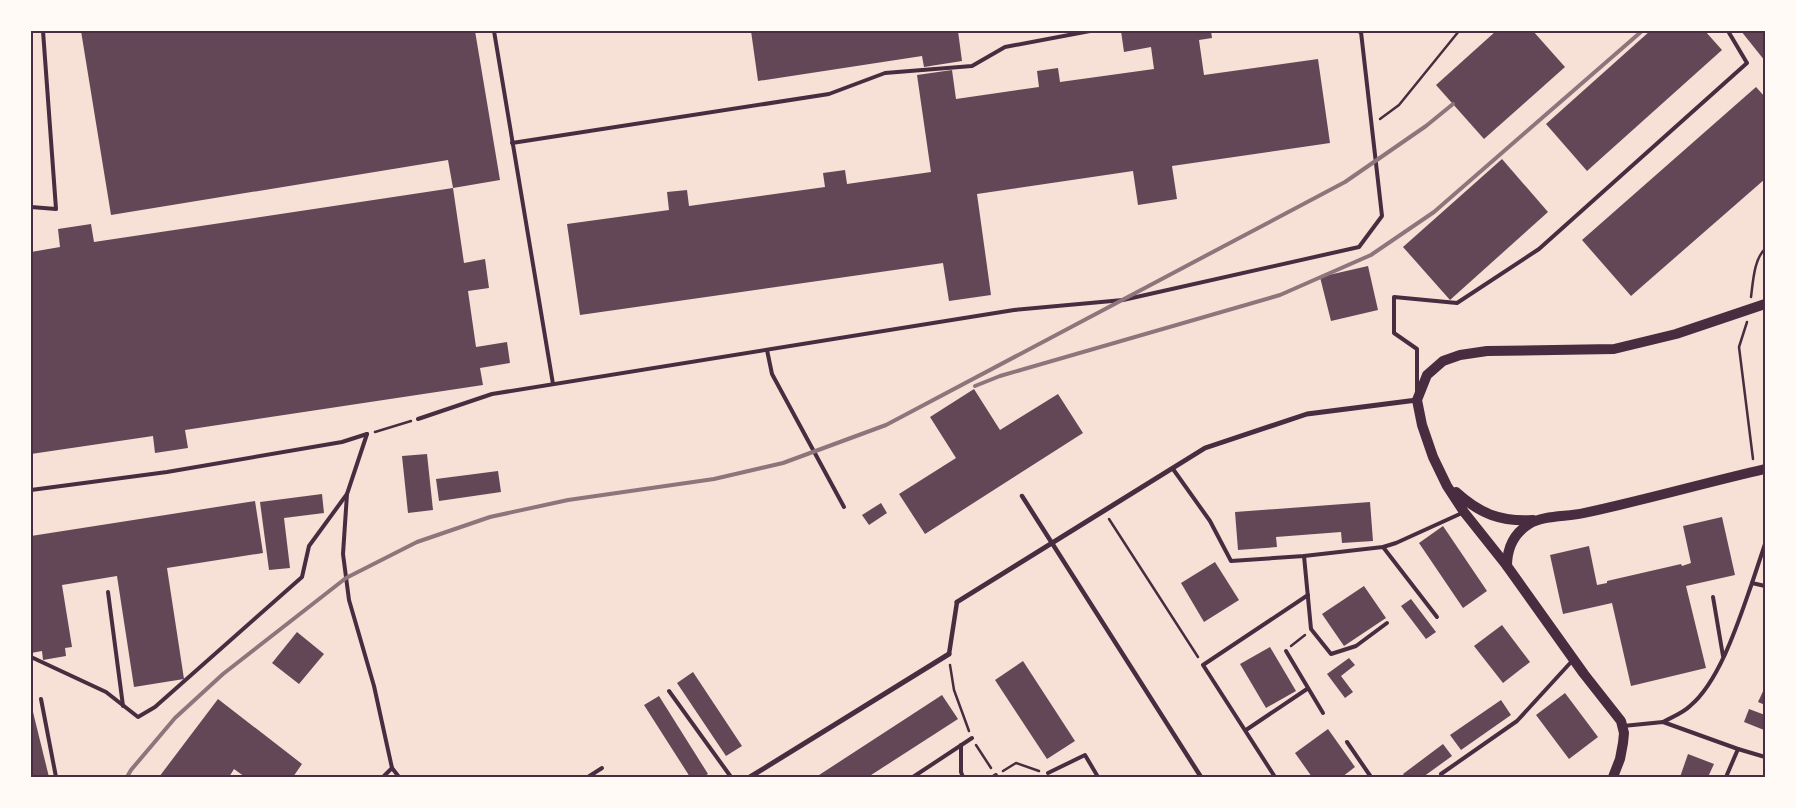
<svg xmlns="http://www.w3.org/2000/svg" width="1796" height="808" font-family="Lato,sans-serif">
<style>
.building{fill:#644757}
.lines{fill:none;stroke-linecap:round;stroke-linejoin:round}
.path{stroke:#4a2c40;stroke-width:2.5}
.service{stroke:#4a2c40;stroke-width:4}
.pedestrian{stroke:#4a2c40;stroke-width:4.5}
.minor{stroke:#4a2c40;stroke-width:5}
.secondary{stroke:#4a2c40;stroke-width:10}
.rail{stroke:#8f747c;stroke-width:4}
.neatline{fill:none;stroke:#4a2c40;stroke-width:2}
</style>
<rect width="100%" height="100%" fill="#f7e1d7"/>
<g class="building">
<polygon points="81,31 475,31 500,180 453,188 448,160 111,215"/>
<polygon points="751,31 958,31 962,61 924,67 922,56 758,81"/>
<polygon points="1121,31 1211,31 1212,38 1199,40 1204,75 1318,59 1330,143 1172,166 1177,199 1138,205 1133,171 977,194 991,295 949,301 943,263 580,315 567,224 669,210 667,192 687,190 689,206 825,187 823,173 845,170 847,184 931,172 917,75 952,70 956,99 1039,87 1037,71 1058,68 1060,82 1154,69 1151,47 1124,52"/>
<polygon points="1496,31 1533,31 1565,67 1484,139 1436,85"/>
<polygon points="1650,31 1705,31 1722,50 1587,171 1546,124"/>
<polygon points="1741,31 1765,31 1765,61"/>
<polygon points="1756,87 1765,97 1765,179 1631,296 1582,240"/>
<polygon points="1502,159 1548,212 1450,300 1403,247"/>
<polygon points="453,188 464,263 485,259 489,288 468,291 476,347 507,342 510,363 480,368 483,385 185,430 188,448 155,453 153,436 31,454 31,252 60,247 58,229 91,224 94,242"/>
<polygon points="1368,266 1378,310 1331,321 1320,277"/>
<polygon points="974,389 1000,430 1058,394 1083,433 925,534 899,494 956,458 930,417"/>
<polygon points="427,454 433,510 408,513 402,456"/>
<polygon points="498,471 501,492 439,501 436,479"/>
<polygon points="322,494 324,513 284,518 290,568 269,570 260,502"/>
<polygon points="255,501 263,553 167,568 184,679 134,687 117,576 62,585 72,647 65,648 66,656 43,660 42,651 31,653 31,536"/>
<polygon points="1370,502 1373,541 1342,543 1341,532 1276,537 1277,547 1238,550 1235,512"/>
<polygon points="881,503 887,513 869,525 862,515"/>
<polygon points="1722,517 1735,575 1686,586 1706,668 1631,686 1612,603 1563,614 1550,555 1589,546 1597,585 1607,583 1607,581 1681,564 1682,566 1691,563 1683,526"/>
<polygon points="1443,526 1487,591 1463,608 1419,543"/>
<polygon points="1215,562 1239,600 1204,622 1181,583"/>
<polygon points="1364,586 1386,618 1344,646 1322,614"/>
<polygon points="1411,599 1436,632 1426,639 1401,606"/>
<polygon points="1502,625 1530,662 1503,683 1474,646"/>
<polygon points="297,632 324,654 299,684 272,663"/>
<polygon points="1270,647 1296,691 1266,708 1240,664"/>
<polygon points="1349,658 1355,665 1341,676 1353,692 1345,698 1327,674"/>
<polygon points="1023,661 1075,741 1047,759 995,680"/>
<polygon points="693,672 742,746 726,756 677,683"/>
<polygon points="1765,687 1765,705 1758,702"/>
<polygon points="1565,693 1598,737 1569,759 1536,715"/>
<polygon points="942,695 958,719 868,777 816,777"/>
<polygon points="659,696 708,774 703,777 690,777 644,705"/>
<polygon points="218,699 302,764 293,777 245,777 234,769 229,777 159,777"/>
<polygon points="1501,700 1511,715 1461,750 1450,735"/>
<polygon points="31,708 32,708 49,777 31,777"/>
<polygon points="1749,709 1765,715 1764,730 1744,722"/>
<polygon points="1328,729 1355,767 1342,777 1312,777 1295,753"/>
<polygon points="1443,744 1452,756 1423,777 1405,777 1403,774"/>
<polygon points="1688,754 1714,764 1708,777 1680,777"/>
</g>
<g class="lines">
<g class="path">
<polyline points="1380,119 1399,105 1459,31"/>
<path d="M1751 297C1753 282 1754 259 1765 249"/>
<polyline points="1747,322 1739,347 1753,459"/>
<polyline points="375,432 411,421"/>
<polyline points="1109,519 1198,657"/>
<polyline points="1291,646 1305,635"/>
<polyline points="950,665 954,690 969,731"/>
<polyline points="976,745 991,768"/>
<polyline points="1003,771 1016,763 1039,771"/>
</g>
<g class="service">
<polyline points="494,31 553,384"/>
<polyline points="512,143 829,94 885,73 972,66 1005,47 1090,31"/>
<polyline points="31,207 56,209 43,31"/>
<polyline points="767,350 772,374 844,507"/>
<polyline points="1417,391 1417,349 1394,333 1394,297 1457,303 1539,249 1747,63 1728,31"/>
<polyline points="418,419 492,394 1014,310 1123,300 1359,247 1382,216 1361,32 1358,31"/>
<polyline points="1173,469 1210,521 1231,561 1304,556 1383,547 1396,543 1462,513"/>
<polyline points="31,490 167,472 342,442 367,434"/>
<polyline points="347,494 343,554 349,600 374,686 392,768 383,777"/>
<polyline points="1765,544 1752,583 1765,586"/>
<polyline points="1383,547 1437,617"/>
<polyline points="1304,556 1311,629 1331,654 1356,646 1387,623"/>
<polyline points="108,592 123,706"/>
<polyline points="1713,597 1723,656"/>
<polyline points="1286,651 1323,713"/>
<polyline points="31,657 106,692 138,717 155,707 302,577 309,546 347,494 367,434"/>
<polyline points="669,691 731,777"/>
<polyline points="41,699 56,777"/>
<path d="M1663 722C1672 717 1683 713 1690 706 1720 681 1739 620 1752 583"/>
<polyline points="1623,726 1663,722 1738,749 1726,777"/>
<polyline points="1246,730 1307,689"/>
<polyline points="1347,742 1371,777"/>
<polyline points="961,745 961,772 963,777"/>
<polyline points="1738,749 1765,757"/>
<polyline points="392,768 399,777"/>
<polyline points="1048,773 1085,755 1098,777"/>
<polyline points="1441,774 1517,721 1572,661"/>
<polyline points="588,777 602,768"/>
<polyline points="913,777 972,738"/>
<polyline points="993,777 996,775"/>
<polyline points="1275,777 1203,665 1308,595"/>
</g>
<g class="pedestrian">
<polyline points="1022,496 1201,777"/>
<polyline points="949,654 957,602"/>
</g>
<g class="minor">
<polyline points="957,602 1205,448 1307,414 1417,400"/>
<polyline points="750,777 949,654"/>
</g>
<g class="secondary">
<path d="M1456 492C1480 514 1501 522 1533 520"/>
<path d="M1507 566C1507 549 1513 534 1529 524 1544 515 1567 517 1584 513 1645 500 1704 483 1765 469"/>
<polyline points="1613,777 1620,759 1623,743 1624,733 1621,721 1584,674 1507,566 1464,512 1447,486 1433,457 1422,425 1417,400 1427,375 1443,361 1460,355 1487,351 1614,349 1676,334 1765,304"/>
</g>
<g class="rail">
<polyline points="975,386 1000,376 1280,295 1371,255 1434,212 1642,31"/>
<polyline points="127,777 131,770 175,718 223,674 346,578 417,542 490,517 568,500 714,479 783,463 886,425 1345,182 1426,126 1453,104"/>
</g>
</g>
<rect width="1796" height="808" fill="none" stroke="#fffaf5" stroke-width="65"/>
<rect x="32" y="32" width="1732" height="744" class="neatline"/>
</svg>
